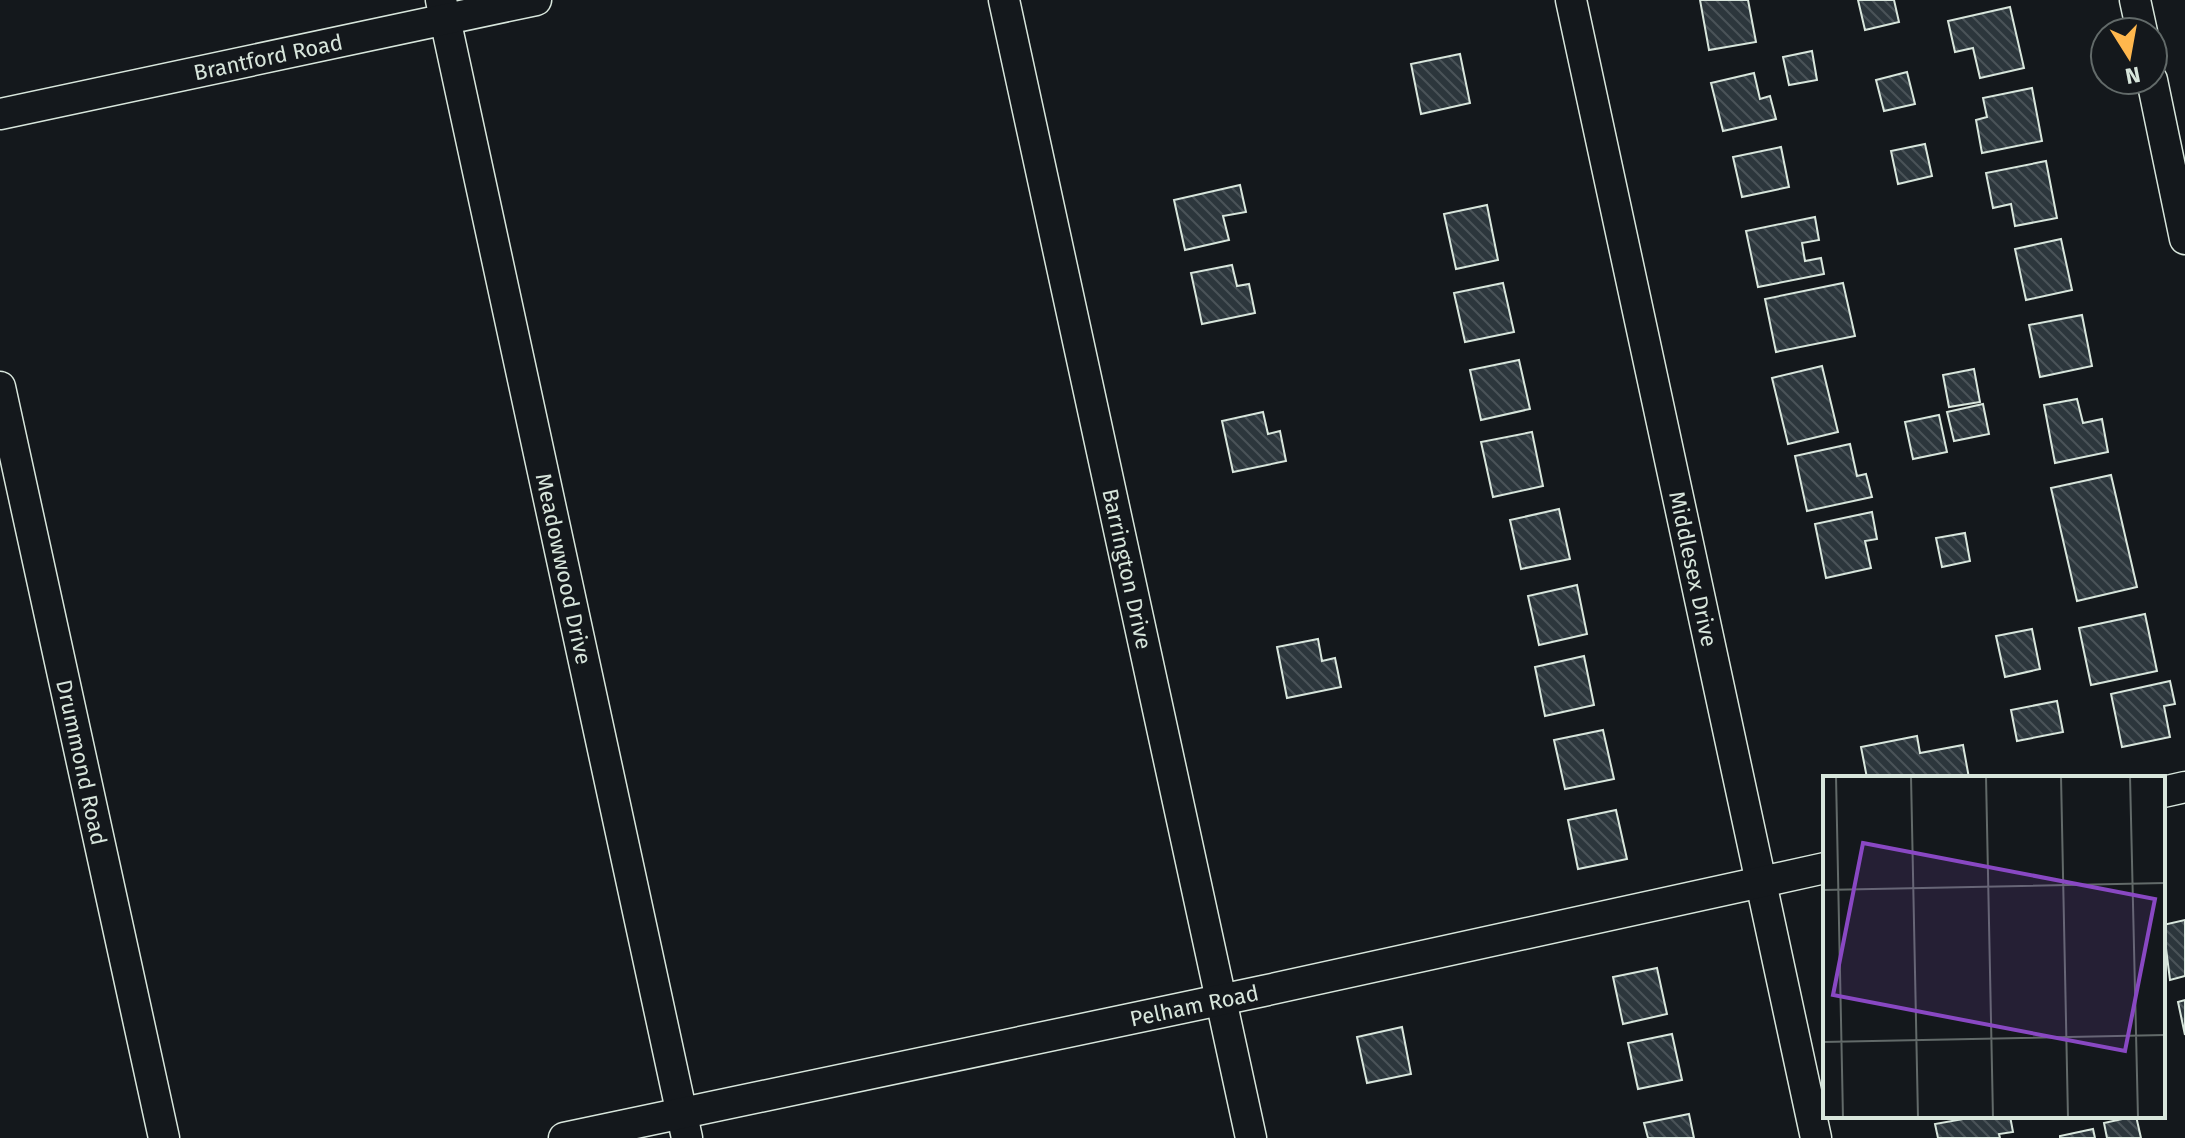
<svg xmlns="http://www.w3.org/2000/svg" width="2185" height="1138" font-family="'Fira Sans',sans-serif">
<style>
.building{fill:url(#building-back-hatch);stroke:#d8e6dc;stroke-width:2}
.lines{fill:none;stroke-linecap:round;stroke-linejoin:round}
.street-casing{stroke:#d8e6dc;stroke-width:33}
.street{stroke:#14181c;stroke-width:30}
.labels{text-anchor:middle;stroke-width:6;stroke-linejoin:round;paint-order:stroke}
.street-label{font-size:22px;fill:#d8e6dc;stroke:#14181c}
.inset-road{fill:none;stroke:#626a69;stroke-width:2}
.view{fill:#8948c3;fill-opacity:0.15;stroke:#8948c3;stroke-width:4}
.inset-edge{fill:none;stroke:#d8e6dc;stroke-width:4}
</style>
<defs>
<pattern id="building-back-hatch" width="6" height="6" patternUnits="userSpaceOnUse" patternTransform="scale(2)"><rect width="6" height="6" fill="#2c363c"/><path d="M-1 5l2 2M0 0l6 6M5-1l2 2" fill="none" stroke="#4a5358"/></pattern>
</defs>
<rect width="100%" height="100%" fill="#14181c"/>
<g class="building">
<polygon points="1700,0 1748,0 1756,42 1709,50"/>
<polygon points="1858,0 1894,0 1899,22 1865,30"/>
<polygon points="2010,7 2024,68 1980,78 1973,48 1955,52 1948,21"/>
<polygon points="1812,51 1817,80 1789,85 1783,57"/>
<polygon points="1460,54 1470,103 1421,114 1411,64"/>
<polygon points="1907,72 1915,104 1884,111 1876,80"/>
<polygon points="1754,73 1760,99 1770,96 1776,119 1723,131 1711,83"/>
<polygon points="2032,88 2042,141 1982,153 1976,120 1987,117 1983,98"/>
<polygon points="1925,144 1932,176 1898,184 1891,151"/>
<polygon points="1781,147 1789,187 1742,197 1733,157"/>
<polygon points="2046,161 2057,218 2015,226 2011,204 1993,208 1986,173"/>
<polygon points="1240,185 1246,212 1223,216 1229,240 1185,250 1174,200"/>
<polygon points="1487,205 1498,260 1456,269 1444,214"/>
<polygon points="1815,217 1819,240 1802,243 1805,261 1821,258 1824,274 1758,287 1746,231"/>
<polygon points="2061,239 2072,290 2026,300 2015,249"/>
<polygon points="1232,265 1237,286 1249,284 1255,313 1202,324 1191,273"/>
<polygon points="1503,283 1514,332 1465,342 1454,293"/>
<polygon points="1843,283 1855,336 1776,352 1765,299"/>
<polygon points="2082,315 2092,366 2040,377 2029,325"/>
<polygon points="1519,360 1530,409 1481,420 1470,370"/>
<polygon points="1822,366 1838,432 1788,444 1772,378"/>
<polygon points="1974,369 1980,402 1949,407 1943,375"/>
<polygon points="2077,399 2083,423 2102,419 2108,452 2055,463 2044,405"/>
<polygon points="1983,404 1989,434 1954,441 1947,412"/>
<polygon points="1263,412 1268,434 1280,431 1286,461 1233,472 1222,421"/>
<polygon points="1939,415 1947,452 1913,459 1905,422"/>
<polygon points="1532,432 1543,486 1493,497 1481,442"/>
<polygon points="1850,444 1857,476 1866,474 1872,497 1807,511 1795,456"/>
<polygon points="2111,475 2137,587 2077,601 2051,488"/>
<polygon points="1559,509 1570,559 1521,569 1510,520"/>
<polygon points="1872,512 1877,539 1865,541 1871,568 1826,578 1815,524"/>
<polygon points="1965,533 1970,561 1942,567 1936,538"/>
<polygon points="1577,585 1587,634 1539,645 1528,596"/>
<polygon points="2145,614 2157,671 2091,685 2079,628"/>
<polygon points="2032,629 2040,669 2005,677 1996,636"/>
<polygon points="1318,639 1322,661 1335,658 1341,687 1287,698 1277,647"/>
<polygon points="1584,656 1594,705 1545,716 1535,667"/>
<polygon points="2170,681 2175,704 2164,706 2170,737 2122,747 2111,694"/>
<polygon points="2057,701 2063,732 2017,741 2011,710"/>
<polygon points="1603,730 1614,779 1565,789 1554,740"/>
<polygon points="1917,736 1920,753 1963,745 1969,778 1867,778 1861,747"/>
<polygon points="1616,810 1627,859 1578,869 1568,820"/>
<polygon points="2185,920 2185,976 2170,980 2163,925"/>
<polygon points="1657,968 1667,1014 1623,1024 1613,977"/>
<polygon points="2185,1000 2185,1035 2178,1002"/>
<polygon points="1402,1027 1411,1074 1367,1083 1357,1037"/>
<polygon points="1672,1034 1682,1080 1638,1089 1628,1043"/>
<polygon points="1689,1114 1694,1138 1648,1138 1644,1123"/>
<polygon points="1980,1116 2010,1116 2013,1132 1999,1134 2000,1138 1938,1138 1935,1124"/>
<polygon points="2136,1116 2141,1138 2107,1138 2104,1123"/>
<polygon points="2093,1129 2095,1138 2060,1138 2060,1136"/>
</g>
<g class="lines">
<g class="street-casing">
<g id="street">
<path id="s1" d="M441 0 687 1138"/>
<path id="s2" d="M1004 0 1251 1138"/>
<path id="s3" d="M1571 0 1816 1138"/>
<polyline points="2135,0 2142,32"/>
<polyline points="2152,80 2185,239"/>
<path id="s4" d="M0 114 536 0"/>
<path id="s5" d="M0 387 164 1138"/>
<polyline points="2163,792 2185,787"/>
<path id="s6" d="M564 1138 1263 991 1825 868"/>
</g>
</g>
<use href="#street" class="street"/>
</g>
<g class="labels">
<g class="street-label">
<text dy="8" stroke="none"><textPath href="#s4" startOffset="274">Brantford Road</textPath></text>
<text dy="8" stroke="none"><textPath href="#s1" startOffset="582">Meadowwood Drive</textPath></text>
<text dy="8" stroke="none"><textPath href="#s2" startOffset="582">Barrington Drive</textPath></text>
<text dy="8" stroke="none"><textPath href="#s3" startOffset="582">Middlesex Drive</textPath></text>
<text dy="8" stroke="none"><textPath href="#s5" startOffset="384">Drummond Road</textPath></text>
<text dy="8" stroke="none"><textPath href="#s6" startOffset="644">Pelham Road</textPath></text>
</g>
</g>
<g transform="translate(1823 776)">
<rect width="342" height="342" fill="#14181c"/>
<path class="inset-road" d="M13 0 20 342M88 0 95 342M163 0 170 342M238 0 245 342M307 0 315 342M0 114 342 107M0 266 342 259"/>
<path class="view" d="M40 67 332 123 302 275 10 219Z"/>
<rect width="342" height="342" class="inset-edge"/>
</g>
<g transform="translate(2129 56) rotate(169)"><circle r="38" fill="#14181c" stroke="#626a69" stroke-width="2"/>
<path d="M0-6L14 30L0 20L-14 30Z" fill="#ffb74d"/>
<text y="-12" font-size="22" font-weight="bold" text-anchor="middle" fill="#d8e6dc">N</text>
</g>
</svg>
